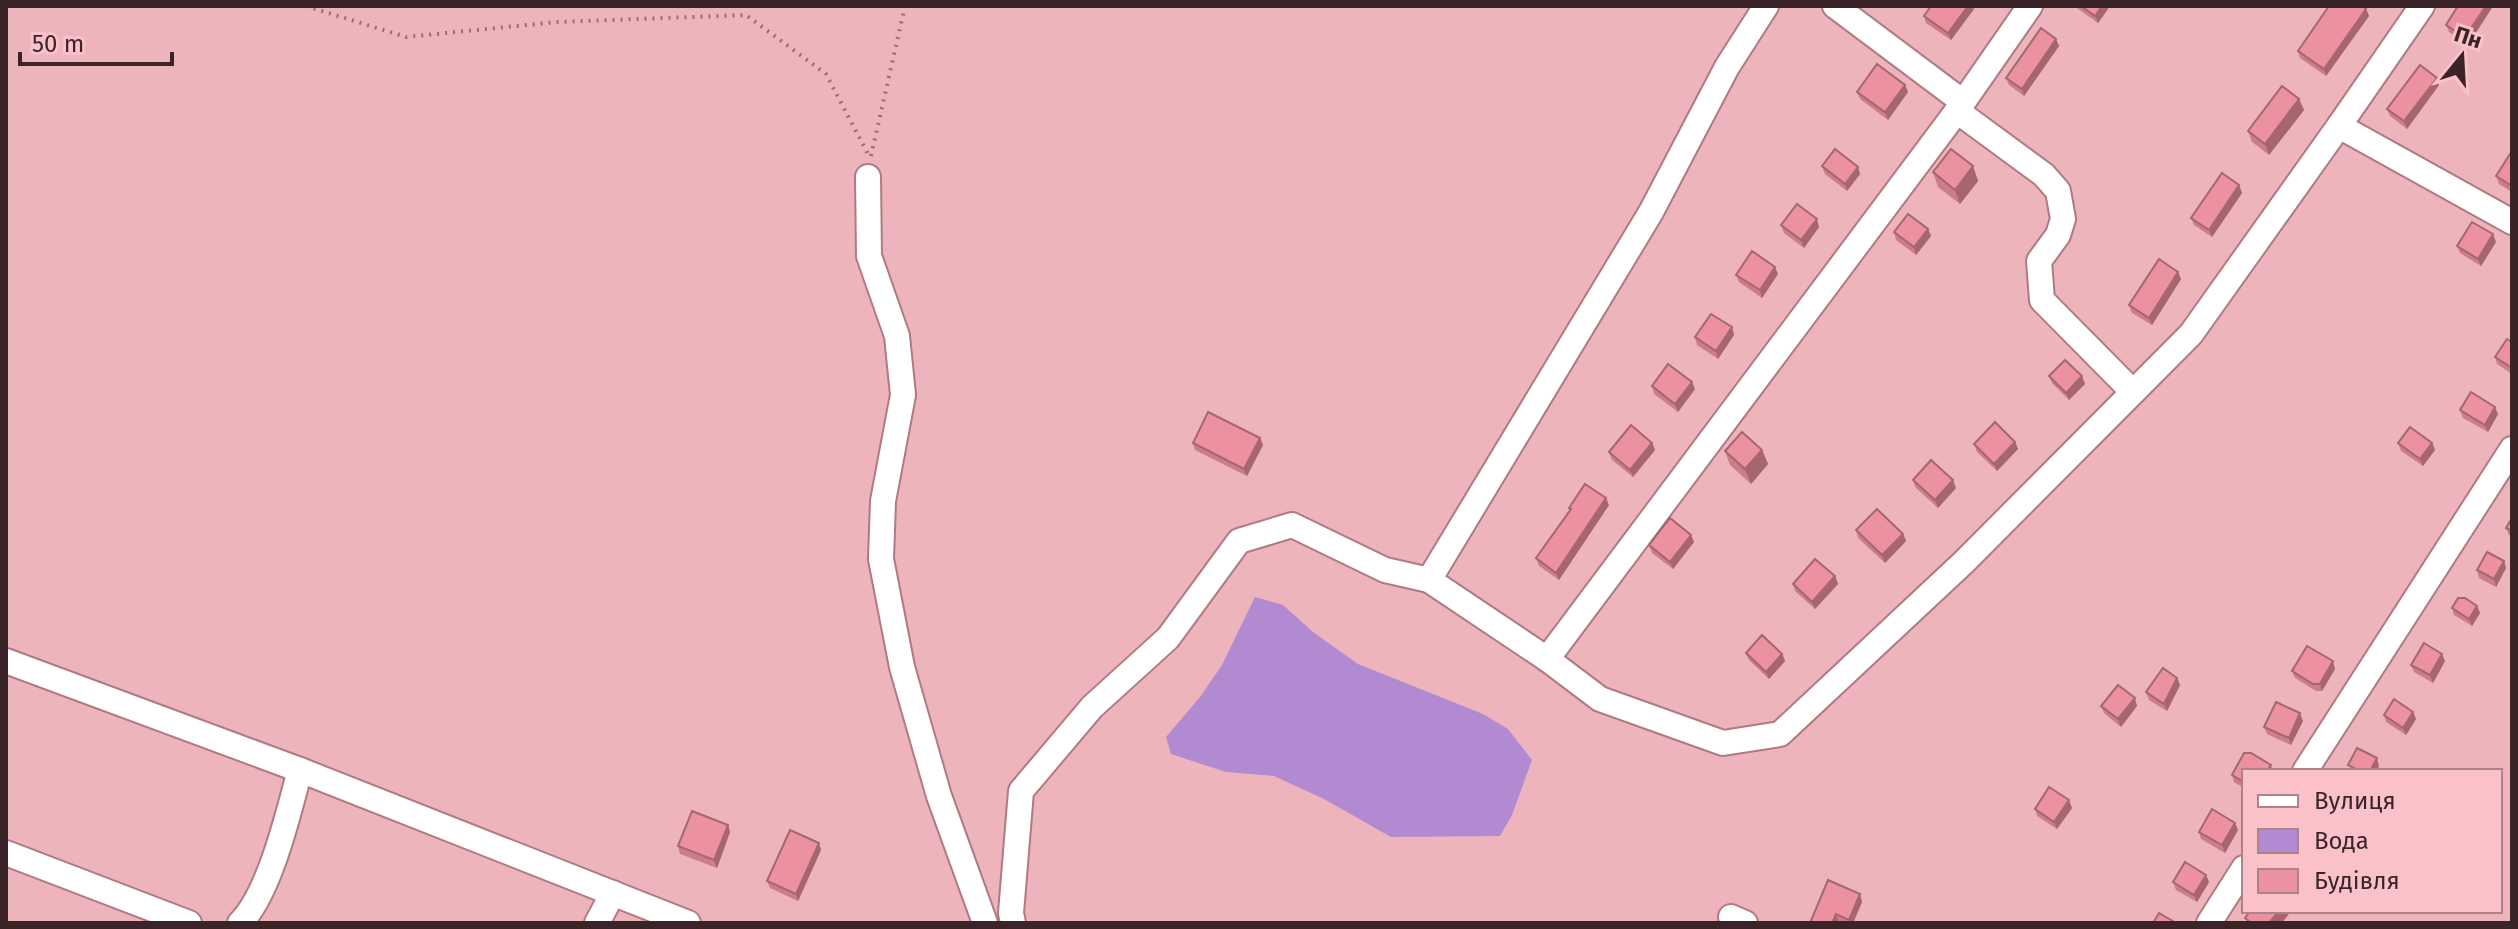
<svg xmlns="http://www.w3.org/2000/svg" width="2518" height="929" font-family="'Fira Sans',sans-serif">
<style>
.water{fill:#b18ad2}
.lines{fill:none;stroke-linecap:round;stroke-linejoin:round}
.minor-casing{stroke:#af7a82;stroke-width:28}
.path{stroke:#976e75;stroke-width:4;stroke-dasharray:2 6;stroke-linecap:butt}
.minor{stroke:#fff;stroke-width:24}
.wall{fill:#cb7d8a}
.shaded-wall{fill:#a56670}
.building{fill:#ec91a0;stroke:#a56670;stroke-width:2}
</style>
<rect width="100%" height="100%" fill="#edb4bc"/>
<polygon class="water" points="1255,597 1283,605 1313,632 1358,664 1483,714 1508,729 1532,760 1512,815 1500,836 1391,837 1324,799 1274,776 1226,772 1171,754 1166,737 1200,697 1222,665"/>
<g class="lines">
<g class="minor-casing">
<g id="minor">
<polyline points="1835,6 1963,102"/>
<polyline points="2030,6 1957,111 1547,659 1600,699 1723,743 1780,734 1964,562 2191,334 2339,126"/>
<polyline points="2422,6 2339,126 2512,222"/>
<polyline points="1957,111 2044,175 2058,191 2063,219 2058,235 2039,261 2042,300 2133,392"/>
<polyline points="868,177 869,256 897,336 903,395 883,501 881,559 902,667 939,796 985,923"/>
<polyline points="1429,580 1547,659"/>
<polyline points="6,661 300,770 688,923"/>
<polyline points="2305,771 2512,449"/>
<polyline points="6,853 189,923"/>
<polyline points="1731,917 1745,923"/>
<path d="M240 923C270 893 289 811 300 770"/>
<polyline points="597,923 613,893"/>
<polyline points="1013,923 1011,913 1021,791 1092,707 1168,638 1239,541 1292,525 1385,570 1429,580 1651,212 1727,67 1766,6"/>
<polyline points="2209,923 2244,868"/>
</g>
</g>
<g class="path">
<polyline points="306,6 406,37 557,22 746,15 826,74 869,156"/>
<polyline points="871,156 905,6"/>
</g>
<use href="#minor" class="minor"/>
</g>
<g class="wall">
<polygon points="2074,6 2110,6 2098,23"/>
<polygon points="2458,6 2493,6 2468,45 2449,32 2446,25"/>
<polygon points="1974,9 1951,40 1926,23 1924,16"/>
<polygon points="2366,9 2369,16 2326,76 2300,58 2298,51"/>
<polygon points="2056,39 2059,46 2024,96 2009,85 2006,78"/>
<polygon points="1905,85 1908,92 1888,120 1860,99 1857,92"/>
<polygon points="2439,85 2407,129 2390,116 2387,109"/>
<polygon points="2299,99 2304,110 2269,155 2252,142 2248,131"/>
<polygon points="2512,155 2512,192 2499,184 2496,176"/>
<polygon points="1822,166 1858,167 1860,174 1847,191 1825,174"/>
<polygon points="1973,166 1978,181 1960,204 1938,187 1933,172"/>
<polygon points="2239,185 2242,193 2212,237 2194,225 2191,218"/>
<polygon points="1781,225 1819,227 1804,248 1784,233"/>
<polygon points="1928,229 1931,236 1916,255 1896,240 1894,232"/>
<polygon points="2496,242 2481,266 2460,253 2457,246"/>
<polygon points="2178,272 2181,279 2152,325 2132,313 2129,305"/>
<polygon points="1778,274 1762,298 1739,282 1736,275"/>
<polygon points="1732,327 1734,335 1718,359 1697,345 1695,337"/>
<polygon points="2512,342 2512,374 2497,364 2495,357"/>
<polygon points="2049,376 2085,384 2069,400 2052,383"/>
<polygon points="1652,386 1695,389 1678,412 1654,394"/>
<polygon points="2460,410 2498,414 2488,432 2463,418"/>
<polygon points="1260,438 1263,445 1247,476 1195,450 1193,443"/>
<polygon points="2015,442 2018,449 1997,471 1977,452 1974,444"/>
<polygon points="1652,443 1655,450 1633,477 1612,460 1609,452"/>
<polygon points="2398,443 2432,443 2435,450 2423,466 2401,451"/>
<polygon points="1762,450 1768,464 1751,484 1730,465 1725,451"/>
<polygon points="1913,480 1956,488 1938,508 1915,487"/>
<polygon points="1609,505 1559,580 1539,566 1536,558 1570,510 1569,508"/>
<polygon points="2512,518 2512,537 2509,535 2506,528"/>
<polygon points="1856,530 1903,534 1906,541 1885,563 1858,538"/>
<polygon points="1691,535 1694,542 1673,569 1652,553 1649,545"/>
<polygon points="2504,561 2506,568 2496,587 2479,578 2477,570"/>
<polygon points="1835,576 1838,584 1815,609 1795,591 1793,584"/>
<polygon points="2477,606 2480,613 2472,626 2454,615 2452,608"/>
<polygon points="1746,653 1782,654 1785,661 1769,679 1749,660"/>
<polygon points="2445,661 2433,683 2414,672 2411,665"/>
<polygon points="2335,669 2322,691 2316,691 2295,678 2292,671"/>
<polygon points="2177,678 2180,685 2167,711 2149,700 2146,692"/>
<polygon points="2101,706 2137,706 2121,727 2104,713"/>
<polygon points="2413,712 2416,719 2406,735 2386,722 2384,715"/>
<polygon points="2303,721 2291,745 2267,734 2264,727"/>
<polygon points="2244,753 2251,753 2271,765 2273,771 2244,771 2244,788 2234,782 2232,775"/>
<polygon points="2072,808 2057,829 2037,816 2035,809"/>
<polygon points="2235,823 2238,830 2225,853 2201,839 2199,832"/>
<polygon points="728,825 730,832 717,868 680,854 678,846"/>
<polygon points="821,850 798,901 770,888 767,881"/>
<polygon points="2206,875 2209,882 2197,902 2176,890 2173,882"/>
<polygon points="1862,902 1853,923 1842,923 1838,921 1809,923"/>
</g>
<g class="shaded-wall">
<polygon points="1968,6 1972,6 1974,9 1951,40 1948,33"/>
<polygon points="2102,6 2110,6 2098,23 2095,16"/>
<polygon points="2486,6 2493,6 2468,45 2465,37"/>
<polygon points="2366,9 2369,16 2326,76 2324,69"/>
<polygon points="2056,39 2059,46 2024,96 2022,89"/>
<polygon points="2437,78 2439,85 2407,129 2404,121"/>
<polygon points="1905,85 1908,92 1888,120 1885,112"/>
<polygon points="2299,99 2304,110 2269,155 2265,144"/>
<polygon points="1973,166 1978,181 1960,204 1955,190"/>
<polygon points="1858,167 1860,174 1847,191 1845,184"/>
<polygon points="2239,185 2242,193 2212,237 2209,230"/>
<polygon points="1817,219 1819,227 1804,248 1801,240"/>
<polygon points="1928,229 1931,236 1916,255 1914,247"/>
<polygon points="2493,234 2496,242 2481,266 2478,259"/>
<polygon points="1775,267 1778,274 1762,298 1760,290"/>
<polygon points="2178,272 2181,279 2152,325 2149,318"/>
<polygon points="1732,327 1734,335 1718,359 1716,351"/>
<polygon points="2082,376 2085,384 2069,400 2066,393"/>
<polygon points="1692,382 1695,389 1678,412 1675,404"/>
<polygon points="2495,407 2498,414 2488,432 2485,425"/>
<polygon points="1260,438 1263,445 1247,476 1244,469"/>
<polygon points="2015,442 2018,449 1997,471 1994,464"/>
<polygon points="1652,443 1655,450 1633,477 1630,470"/>
<polygon points="2432,443 2435,450 2423,466 2420,459"/>
<polygon points="1762,450 1768,464 1751,484 1745,469"/>
<polygon points="1953,480 1956,488 1938,508 1935,500"/>
<polygon points="1606,498 1609,505 1559,580 1556,573"/>
<polygon points="1903,534 1906,541 1885,563 1882,555"/>
<polygon points="1691,535 1694,542 1673,569 1670,562"/>
<polygon points="2504,561 2506,568 2496,587 2494,579"/>
<polygon points="1835,576 1838,584 1815,609 1812,602"/>
<polygon points="2477,606 2480,613 2472,626 2469,619"/>
<polygon points="1782,654 1785,661 1769,679 1766,672"/>
<polygon points="2442,654 2445,661 2433,683 2430,675"/>
<polygon points="2333,661 2335,669 2322,691 2320,684"/>
<polygon points="2177,678 2180,685 2167,711 2164,704"/>
<polygon points="2135,698 2137,706 2121,727 2118,719"/>
<polygon points="2413,712 2416,719 2406,735 2403,728"/>
<polygon points="2300,713 2303,721 2291,745 2289,738"/>
<polygon points="2377,758 2379,766 2377,771 2370,771"/>
<polygon points="2069,800 2072,808 2057,829 2054,822"/>
<polygon points="2235,823 2238,830 2225,853 2222,845"/>
<polygon points="728,825 730,832 717,868 714,860"/>
<polygon points="819,843 821,850 798,901 796,894"/>
<polygon points="2206,875 2209,882 2197,902 2194,895"/>
<polygon points="1860,894 1862,902 1853,923 1850,923 1849,920"/>
<polygon points="2279,911 2291,911 2282,923 2269,923"/>
<polygon points="1836,914 1838,921 1838,923 1832,923"/>
</g>
<g class="building">
<polygon points="1931,6 1968,6 1948,33 1924,16"/>
<polygon points="2081,6 2102,6 2095,16"/>
<polygon points="2329,6 2362,6 2366,9 2324,69 2298,51"/>
<polygon points="2458,6 2486,6 2465,37 2446,25"/>
<polygon points="2041,28 2056,39 2022,89 2006,78"/>
<polygon points="1877,64 1905,85 1885,112 1857,92"/>
<polygon points="2420,65 2437,78 2404,121 2387,109"/>
<polygon points="2282,86 2299,99 2265,144 2248,131"/>
<polygon points="1835,149 1858,167 1845,184 1822,166"/>
<polygon points="1951,149 1973,166 1955,190 1933,172"/>
<polygon points="2510,154 2512,155 2512,186 2496,176"/>
<polygon points="2222,173 2239,185 2209,230 2191,218"/>
<polygon points="1797,204 1817,219 1801,240 1781,225"/>
<polygon points="1908,214 1928,229 1914,247 1894,232"/>
<polygon points="2472,222 2493,234 2478,259 2457,246"/>
<polygon points="1752,251 1775,267 1760,290 1736,275"/>
<polygon points="2159,259 2178,272 2149,318 2129,305"/>
<polygon points="1711,314 1732,327 1716,351 1695,337"/>
<polygon points="2507,339 2512,342 2512,368 2495,357"/>
<polygon points="2065,360 2082,376 2066,393 2049,376"/>
<polygon points="1668,364 1692,382 1675,404 1652,386"/>
<polygon points="2471,392 2495,407 2485,425 2460,410"/>
<polygon points="1208,412 1260,438 1244,469 1193,443"/>
<polygon points="1995,422 2015,442 1994,464 1974,444"/>
<polygon points="1631,425 1652,443 1630,470 1609,452"/>
<polygon points="2410,427 2432,443 2420,459 2398,443"/>
<polygon points="1742,432 1762,450 1745,469 1725,451"/>
<polygon points="1931,460 1953,480 1935,500 1913,480"/>
<polygon points="1585,484 1606,498 1556,573 1536,558 1571,509 1569,508"/>
<polygon points="1877,509 1903,534 1882,555 1856,530"/>
<polygon points="1670,518 1691,535 1670,562 1649,545"/>
<polygon points="2512,518 2512,531 2506,528"/>
<polygon points="2487,552 2504,561 2494,579 2477,570"/>
<polygon points="1815,559 1835,576 1812,602 1793,584"/>
<polygon points="2458,598 2465,598 2477,606 2469,619 2452,608"/>
<polygon points="1762,635 1782,654 1766,672 1746,653"/>
<polygon points="2424,643 2442,654 2430,675 2411,665"/>
<polygon points="2307,646 2333,661 2320,684 2313,684 2292,671"/>
<polygon points="2163,668 2177,678 2164,704 2146,692"/>
<polygon points="2118,685 2135,698 2118,719 2101,706"/>
<polygon points="2394,699 2413,712 2403,728 2384,715"/>
<polygon points="2276,702 2300,713 2289,738 2264,727"/>
<polygon points="2357,748 2377,758 2370,771 2359,771 2348,765"/>
<polygon points="2244,753 2251,753 2271,765 2267,771 2244,771 2244,782 2232,775"/>
<polygon points="2049,787 2069,800 2054,822 2035,809"/>
<polygon points="2212,809 2235,823 2222,845 2199,832"/>
<polygon points="692,811 728,825 714,860 678,846"/>
<polygon points="790,830 819,843 796,894 767,881"/>
<polygon points="2185,862 2206,875 2194,895 2173,882"/>
<polygon points="1828,880 1860,894 1849,920 1836,914 1832,923 1810,923"/>
<polygon points="2250,911 2279,911 2269,923 2251,923 2245,918"/>
<polygon points="2159,913 2176,923 2153,923"/>
</g>
<rect width="2518" height="929" fill="none" stroke="#3a2428" stroke-width="16"/>
<rect x="2242" y="769" width="260" height="144" fill="#fbc1c9" stroke="#ae8289" stroke-width="2"/>
<rect x="2258" y="795" width="40" height="12" fill="#ffffff" stroke="#ae8289" stroke-width="2"/>
<text x="2314" y="809" font-size="24" fill="#3a2428">Вулиця</text>
<rect x="2258" y="829" width="40" height="24" fill="#b18ad2" stroke="#ae8289" stroke-width="2"/>
<text x="2314" y="849" font-size="24" fill="#3a2428">Вода</text>
<rect x="2258" y="869" width="40" height="24" fill="#ec91a0" stroke="#ae8289" stroke-width="2"/>
<text x="2314" y="889" font-size="24" fill="#3a2428">Будівля</text>
<g transform="translate(2462 56) rotate(18)" stroke="#fbc1c9" stroke-width="6" paint-order="stroke">
<path d="M0-6L14 30L0 20L-14 30Z" fill="#3a2428"/>
<text y="-12" font-size="22" font-weight="bold" text-anchor="middle" fill="#3a2428">Пн</text>
</g>
<path d="M20 52v12h152v-12" fill="none" stroke="#3a2428" stroke-width="4"/>
<text x="32" y="52" font-size="24" fill="#3a2428" stroke="#fbc1c9" stroke-width="6" paint-order="stroke">50 m</text>
</svg>
